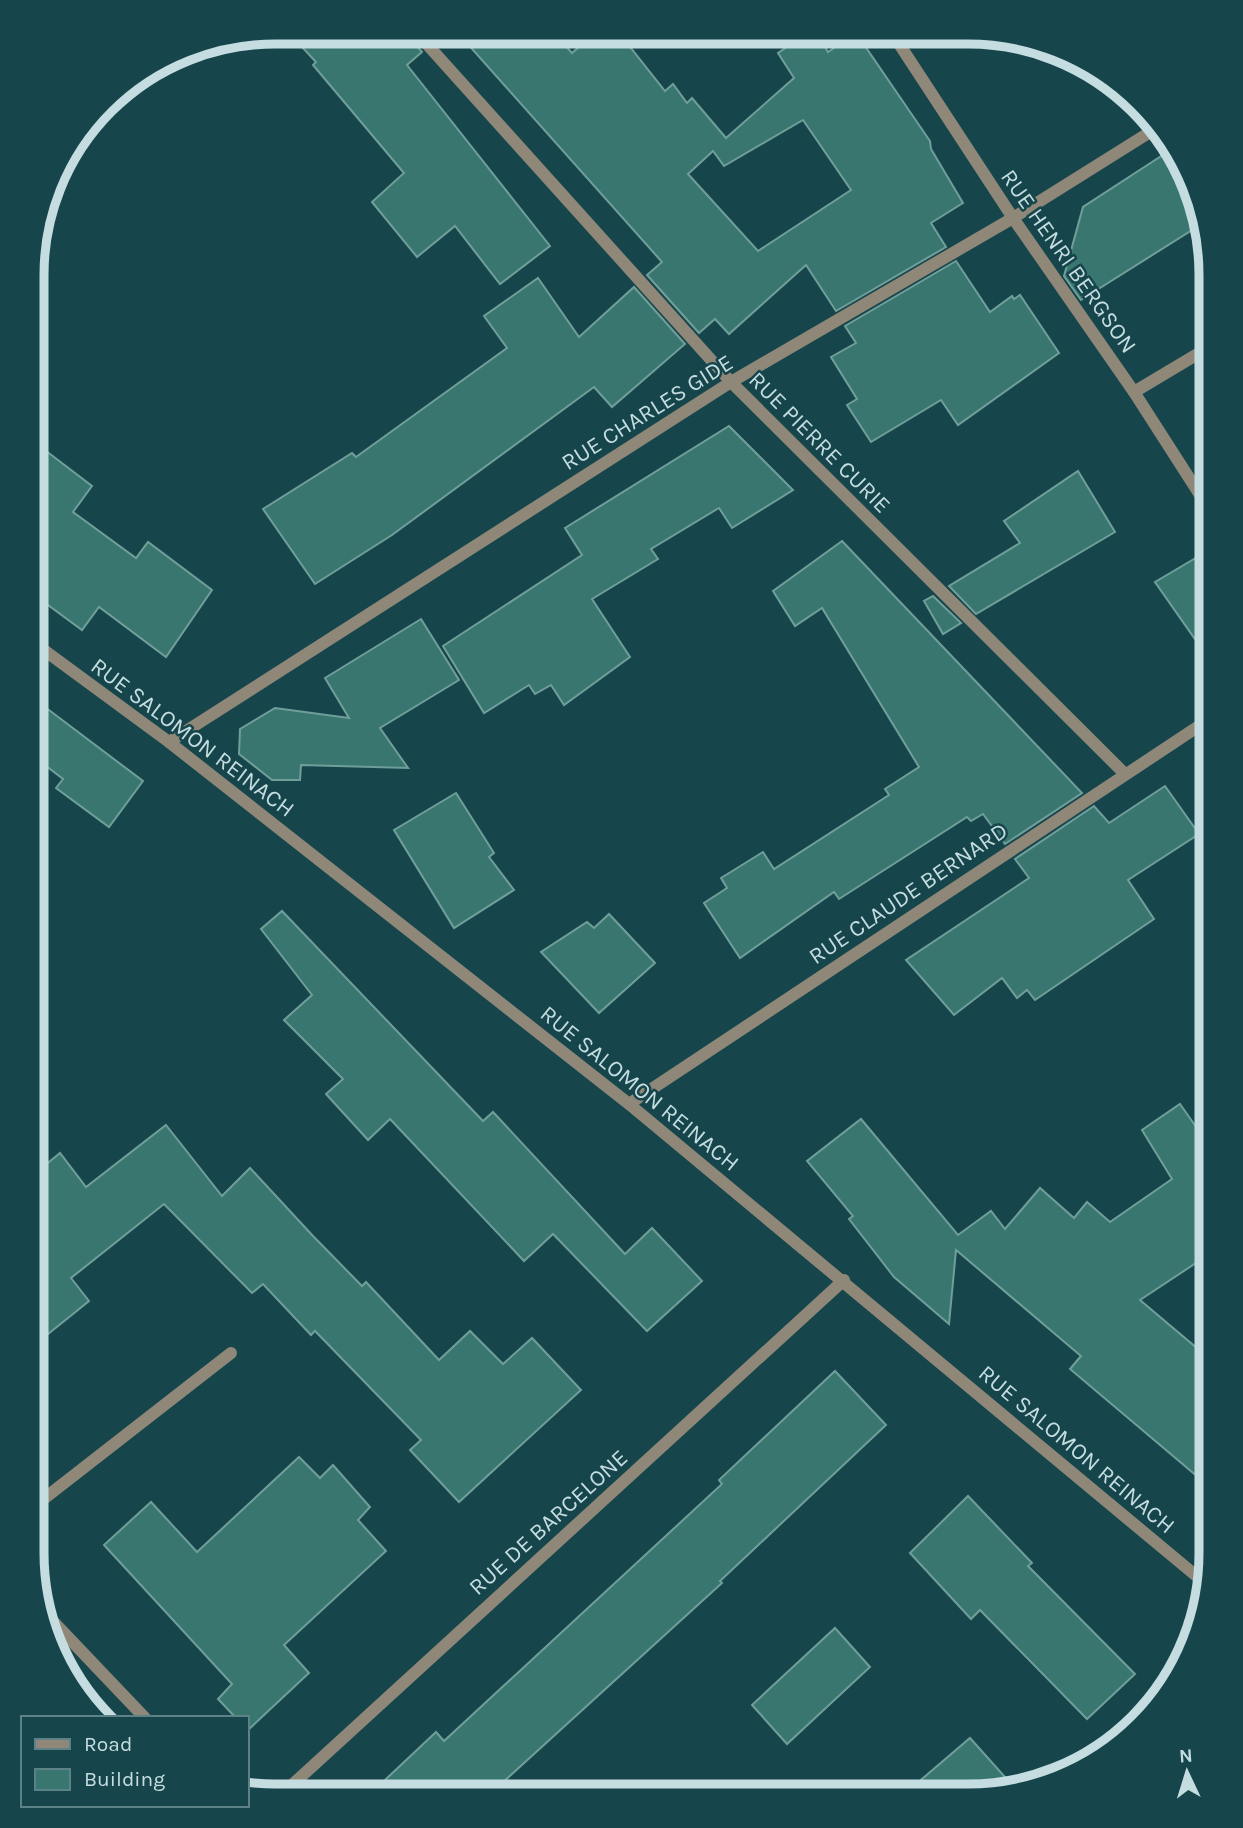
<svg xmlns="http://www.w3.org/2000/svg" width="1243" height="1828" font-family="Karla,sans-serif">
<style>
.green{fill:#a73d36}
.building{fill:#3a7670;stroke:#709f9a;stroke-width:2;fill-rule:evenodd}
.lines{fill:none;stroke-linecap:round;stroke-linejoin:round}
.minor{stroke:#8f8879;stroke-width:12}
.labels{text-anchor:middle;stroke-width:5;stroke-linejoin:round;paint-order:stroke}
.street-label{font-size:23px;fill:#c5dde0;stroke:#16464c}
.rim{fill:none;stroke:#c5dde0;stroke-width:9}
</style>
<rect width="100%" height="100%" fill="#16464c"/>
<polygon class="green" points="1176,1671 1170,1689 1083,1765 1080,1762"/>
<g class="building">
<polygon points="288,32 407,32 410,38 422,52 407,65 550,246 500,284 455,226 417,257 372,202 404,173 313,65 316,62"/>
<path d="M457 32H553L572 53 596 32 619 33 665 91 673 84 687 103 692 98 726 138 794 78 778 53 807 33H817L828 52 856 33 930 141 931 149 963 203 931 223 946 247 836 311 806 265 729 334 715 319 699 333 647 275 662 262ZM803 120 851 190 758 251 688 174 713 151 724 166Z"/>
<polygon points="1172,149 1187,168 1200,225 1081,300 1064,276 1083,207"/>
<polygon points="956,261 990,312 1012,296 1014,299 1020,295 1059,353 958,425 941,400 871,442 847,405 857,399 831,357 856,343 845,326"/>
<polygon points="538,278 579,337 634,287 685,344 612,407 594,387 392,535 315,584 263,509 352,453 356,457 507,348 484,316"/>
<polygon points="729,426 793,490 732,528 719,508 651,549 658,559 592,599 630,657 564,705 551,685 535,694 529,685 484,713 443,646 582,555 565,528"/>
<polygon points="33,441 92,486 73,512 136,558 148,542 212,590 166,657 99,607 82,630 33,594"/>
<polygon points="1078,471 1115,532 976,614 949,586 1020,543 1004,521"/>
<polygon points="842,541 1082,793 1005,844 983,814 971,821 967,817 839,899 834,892 740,958 704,903 727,888 721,878 763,852 774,869 889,795 885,789 919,767 822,608 795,626 773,591"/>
<polygon points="1211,549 1211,662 1155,582"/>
<polygon points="933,596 961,623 943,634 924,601"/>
<polygon points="421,619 459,680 380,728 408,768 301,765 300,780 272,780 239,754 240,729 275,708 349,718 325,678"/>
<polygon points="33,698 143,781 109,827 56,788 63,779 33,756"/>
<polygon points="1165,786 1199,834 1128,880 1154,919 1035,1000 1027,990 1017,998 1002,978 954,1015 906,960 1029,878 1015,859 1094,806 1109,823"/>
<polygon points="456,793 494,853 489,857 514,890 454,928 394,830"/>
<polygon points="282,911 483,1121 493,1112 625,1254 652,1228 702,1281 647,1331 553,1234 524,1261 390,1119 368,1140 326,1094 343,1079 284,1020 312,995 261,929"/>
<polygon points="609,914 655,963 599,1013 541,952 587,922 594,928"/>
<polygon points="1180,1104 1211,1148 1211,1253 1140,1300 1211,1360 1211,1488 1070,1369 1081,1356 956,1250 949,1324 894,1277 849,1219 853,1216 807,1161 861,1119 958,1235 991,1211 1005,1229 1040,1188 1074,1218 1087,1202 1110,1222 1172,1179 1142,1130"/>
<polygon points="166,1125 222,1196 250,1168 313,1236 362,1286 366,1282 439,1360 470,1331 503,1364 532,1338 581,1390 459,1502 410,1450 421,1440 315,1331 311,1335 263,1284 252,1293 164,1204 71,1278 89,1301 32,1347 32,1176 60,1153 86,1187"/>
<polygon points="835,1371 886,1425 720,1581 722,1583 489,1795 369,1795 436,1732 444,1741 722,1484 719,1480"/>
<polygon points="299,1457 320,1478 333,1465 370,1507 358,1520 386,1551 284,1645 309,1673 248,1730 247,1718 236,1718 218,1699 232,1684 104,1545 151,1502 197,1552"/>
<polygon points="968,1496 1032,1563 1028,1566 1135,1674 1087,1719 980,1610 971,1619 910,1553"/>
<polygon points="835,1628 870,1667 787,1744 752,1705"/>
<polygon points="970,1738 1013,1786 969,1796 902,1796"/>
</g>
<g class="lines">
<g class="minor">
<polyline points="416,32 731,382 1125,774"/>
<polyline points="892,33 1013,218 1134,392 1211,512"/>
<polyline points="1134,392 1211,346"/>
<polyline points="33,642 169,742 629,1104 1206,1584"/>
<polyline points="169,742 731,382 1013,218 1155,129"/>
<polyline points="629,1104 1211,718"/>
<polyline points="32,1508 231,1353"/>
<polyline points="45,1613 145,1718"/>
<polyline points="281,1795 844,1280"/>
</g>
</g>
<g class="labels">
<g class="street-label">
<text transform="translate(1069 261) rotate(55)" y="8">RUE HENRI BERGSON</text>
<text transform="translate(647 412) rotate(-32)" y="8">RUE CHARLES GIDE</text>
<text transform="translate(820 442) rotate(45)" y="8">RUE PIERRE CURIE</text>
<text transform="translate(193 737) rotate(37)" y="8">RUE SALOMON REINACH</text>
<text transform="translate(908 893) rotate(-34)" y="8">RUE CLAUDE BERNARD</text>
<text transform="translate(640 1088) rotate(39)" y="8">RUE SALOMON REINACH</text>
<text transform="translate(1077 1449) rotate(40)" y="8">RUE SALOMON REINACH</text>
<text transform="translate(548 1522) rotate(-42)" y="8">RUE DE BARCELONE</text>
</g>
</g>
<path d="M0 0H1243V1828H0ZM275 44H968A231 231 0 0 1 1199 275V1553A231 231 0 0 1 968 1784H275A231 231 0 0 1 44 1553V275A231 231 0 0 1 275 44Z" fill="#16464c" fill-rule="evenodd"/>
<path class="rim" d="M275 44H968A231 231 0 0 1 1199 275V1553A231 231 0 0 1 968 1784H275A231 231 0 0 1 44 1553V275A231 231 0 0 1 275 44Z"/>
<rect x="21" y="1716" width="228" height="91" fill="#16464c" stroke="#5c8287" stroke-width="2"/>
<rect x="35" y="1739" width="35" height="10" fill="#8f8879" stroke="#5c8287" stroke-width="2"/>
<text x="84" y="1751" font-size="21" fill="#c5dde0">Road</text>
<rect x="35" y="1769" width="35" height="21" fill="#3a7670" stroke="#5c8287" stroke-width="2"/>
<text x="84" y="1786" font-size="21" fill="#c5dde0">Building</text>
<g transform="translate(1187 1772) rotate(356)" stroke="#16464c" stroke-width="5" paint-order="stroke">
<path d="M0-5L12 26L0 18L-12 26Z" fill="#c5dde0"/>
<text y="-10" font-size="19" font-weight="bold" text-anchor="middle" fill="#c5dde0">N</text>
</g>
</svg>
